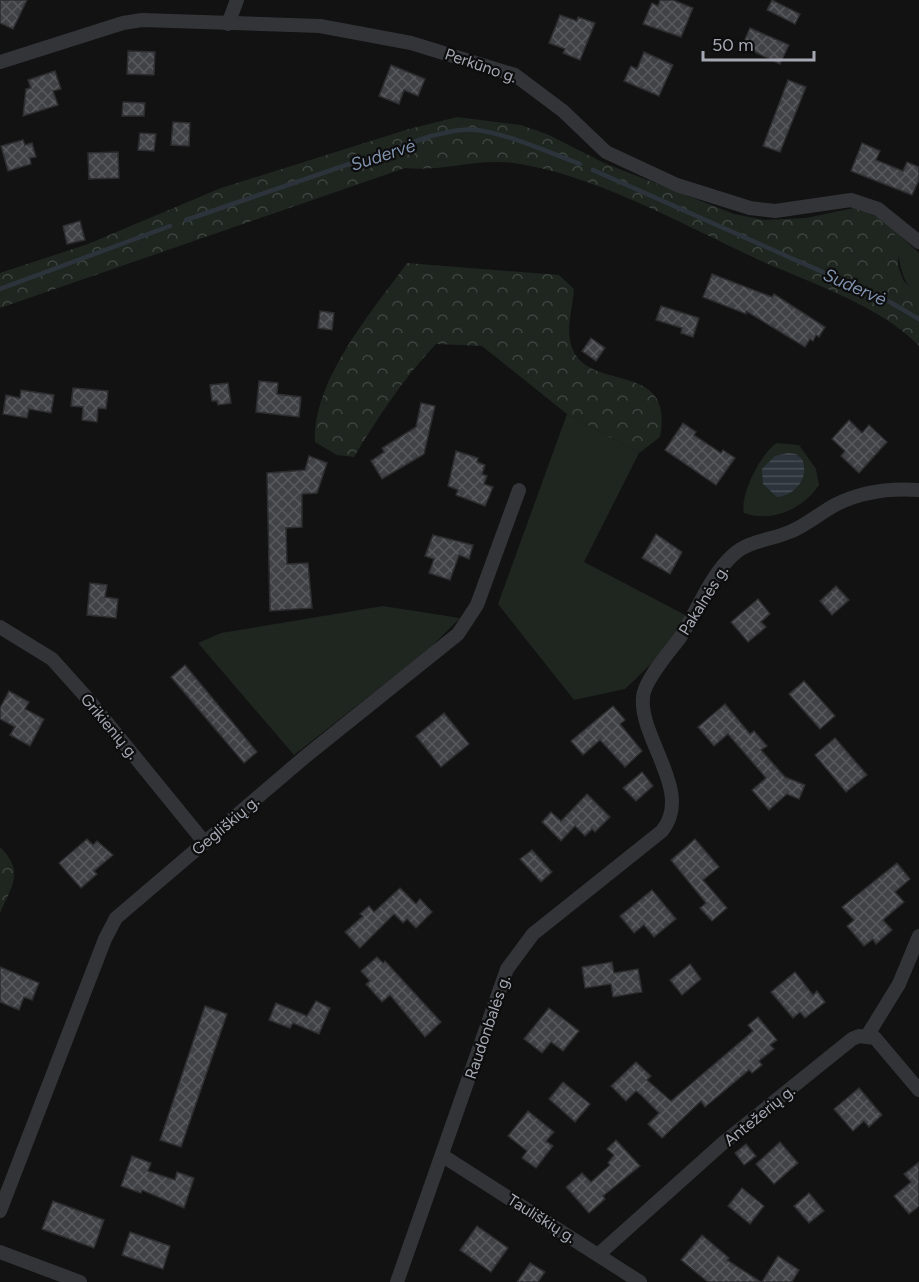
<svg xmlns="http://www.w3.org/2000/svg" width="919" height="1282" font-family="Figtree,sans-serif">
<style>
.green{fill:#1f2620}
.forest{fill:url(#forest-crowns)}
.water{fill:url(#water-rules)}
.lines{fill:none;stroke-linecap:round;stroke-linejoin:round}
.stream{stroke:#2d333b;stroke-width:4.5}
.building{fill:url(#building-cross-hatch);stroke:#2d2c2f;stroke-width:1.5}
.street{stroke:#333438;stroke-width:14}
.labels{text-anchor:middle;stroke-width:4.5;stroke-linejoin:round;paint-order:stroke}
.street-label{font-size:16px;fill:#a5a8b3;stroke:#0d0d0e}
.water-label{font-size:18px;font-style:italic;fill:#7f91ab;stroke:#0d0d0e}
</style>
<defs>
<pattern id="forest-crowns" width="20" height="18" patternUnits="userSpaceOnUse" patternTransform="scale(1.5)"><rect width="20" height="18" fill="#1f2620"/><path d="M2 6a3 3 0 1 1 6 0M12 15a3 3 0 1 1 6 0" fill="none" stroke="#3d433e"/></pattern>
<pattern id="water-rules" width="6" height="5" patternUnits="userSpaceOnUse" patternTransform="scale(1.5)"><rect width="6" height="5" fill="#2d333b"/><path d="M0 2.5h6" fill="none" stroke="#484e55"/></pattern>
<pattern id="building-cross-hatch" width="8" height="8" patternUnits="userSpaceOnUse" patternTransform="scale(1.5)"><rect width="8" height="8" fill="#414246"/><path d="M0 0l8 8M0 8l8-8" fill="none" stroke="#595a5e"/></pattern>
</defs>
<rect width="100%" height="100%" fill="#121213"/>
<g class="green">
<path d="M892 228 919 253V297C895 278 902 253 892 228Z"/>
<polygon points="567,414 639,453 584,562 689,617 652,663 625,689 574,700 498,604"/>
<path d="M777 443 799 445 816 469 819 485C803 509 772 523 744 513 739 496 762 451 777 443Z"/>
<polygon points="383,606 460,618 429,649 294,755 198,643 221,633"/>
</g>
<g class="forest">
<path d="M457 117 521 125 549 135 604 163 734 214 764 220 806 218 854 208 878 217 892 228 899 245 898 266 903 280 919 297V346C881 306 810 283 759 260 686 226 593 174 514 163 474 158 442 172 405 168L0 308V273L88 244 221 188 409 129Z"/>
<path d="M407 263 559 275 574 289C573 305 567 325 570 340 580 398 676 354 660 437L639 453 567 414 482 346 436 344C403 379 378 417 354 457L337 455 315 442C313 379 372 312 407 263Z"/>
<path d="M0 847C25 872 12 885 0 913Z"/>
</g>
<path class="water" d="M788 453 796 454 802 459C810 478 795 495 777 497L763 484 762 469 775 456Z"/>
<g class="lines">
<g class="stream">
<polyline points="593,170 890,302 919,319"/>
<path d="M186 220 431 136C446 133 461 128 477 130 512 135 547 152 580 164"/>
<polyline points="0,289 170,226"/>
</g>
</g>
<g class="building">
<polygon points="0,0 27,0 13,29 0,23"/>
<polygon points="660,0 673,0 693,8 681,37 643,24 652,3 658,6"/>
<polygon points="772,0 800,14 795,24 767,10"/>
<polygon points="560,15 577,21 578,17 595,23 580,60 563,53 565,49 549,43"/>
<polygon points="750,28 789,45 780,64 742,46"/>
<polygon points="128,51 155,52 154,75 127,74"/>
<polygon points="644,52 673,65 659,96 624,81 631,66 637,69"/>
<polygon points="391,65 425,79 418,96 404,90 399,104 379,96"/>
<polygon points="55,71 61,89 53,91 58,105 23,116 26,89 31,88 28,80"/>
<polygon points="788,80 806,87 780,152 763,146"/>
<polygon points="123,102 145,103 144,116 122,116"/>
<polygon points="173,122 190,123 189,146 171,145"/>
<polygon points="140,133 156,134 154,151 138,150"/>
<polygon points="23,140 25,145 32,143 36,157 30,158 31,164 8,171 1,146"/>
<polygon points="862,143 880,151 876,160 903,171 907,162 919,167 919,180 912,195 851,171"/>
<polygon points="118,152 119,178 89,179 88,153"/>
<polygon points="80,221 85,240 67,244 63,226"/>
<polygon points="712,274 772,297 774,294 825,327 819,337 816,335 813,341 810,339 805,347 746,311 746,314 703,297"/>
<polygon points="661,306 699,318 693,337 681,333 682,328 656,320"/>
<polygon points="320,311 334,313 332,330 318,328"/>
<polygon points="591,338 605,348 596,361 582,351"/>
<polygon points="259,381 278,383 277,394 301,397 299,417 256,412"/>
<polygon points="228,383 231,403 218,405 217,401 212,401 210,385"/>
<polygon points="73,388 108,391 106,409 98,408 97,422 82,420 83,407 71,406"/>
<polygon points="21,390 54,395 51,413 29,409 27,418 3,414 6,395 20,398"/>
<polygon points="421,403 435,406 424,454 382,479 371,461 384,452 382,448 416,427"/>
<polygon points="849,420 862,433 869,425 887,442 859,473 841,456 845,451 832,439"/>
<polygon points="683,423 696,432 694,435 721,453 723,450 735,458 716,485 665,450"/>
<polygon points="456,451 478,458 477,462 485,465 482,474 487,476 484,484 493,487 485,506 456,495 458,490 448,486"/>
<polygon points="309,456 327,463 317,493 302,494 302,527 286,528 287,564 308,563 312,608 270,611 267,473 305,470"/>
<polygon points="656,534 682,552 670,574 642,558"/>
<polygon points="433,535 473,545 469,559 459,555 450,580 429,573 434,559 425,556"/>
<polygon points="90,583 107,585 105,597 118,599 116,618 87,615"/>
<polygon points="836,586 849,600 832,615 820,601"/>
<polygon points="758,599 770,614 761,622 766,627 748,642 731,622"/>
<polygon points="185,665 257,752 244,763 171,677"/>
<polygon points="804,681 835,716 820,729 789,694"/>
<polygon points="9,691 29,702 25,709 44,719 30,746 10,735 15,727 0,719 0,708"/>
<polygon points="725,704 750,734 754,731 767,746 761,750 785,777 805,785 799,799 787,794 769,810 752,790 766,778 728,734 714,746 698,727"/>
<polygon points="613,706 625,720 620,724 642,751 625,767 600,740 583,755 571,741"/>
<polygon points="444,713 469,744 441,767 416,736"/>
<polygon points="835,738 867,775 846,792 815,755"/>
<polygon points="642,772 653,786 636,801 623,788"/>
<polygon points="587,794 610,817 595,832 592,829 585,836 575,826 561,841 542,822 551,812 561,821"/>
<polygon points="87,839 93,845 97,841 113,855 94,871 97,874 81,888 59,863"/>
<polygon points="695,839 719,867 703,880 727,908 712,921 700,908 706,903 671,860"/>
<polygon points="532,850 552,872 541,882 520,859"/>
<polygon points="897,863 910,879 895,892 904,902 883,920 892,930 876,944 873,939 864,946 847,926 854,920 842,907"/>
<polygon points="400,888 416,904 420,899 432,912 416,928 407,919 403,923 394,914 360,948 345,932 363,916 360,914 369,906 374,912"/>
<polygon points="652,890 676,919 654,937 644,925 634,933 620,916"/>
<polygon points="377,957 383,963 385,961 441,1022 425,1037 390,995 382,1002 366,984 370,981 361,971"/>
<polygon points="612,962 614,973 638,969 642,992 613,997 611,984 585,988 582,967"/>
<polygon points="690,964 701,979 682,995 670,980"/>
<polygon points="0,967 39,983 32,1000 24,997 19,1010 0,1002"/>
<polygon points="795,972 813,995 817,991 825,1002 805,1018 800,1012 793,1018 771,992"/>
<polygon points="316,1001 330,1008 319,1034 293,1023 290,1028 269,1020 276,1003 307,1016"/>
<polygon points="205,1006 227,1014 181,1147 160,1140"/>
<polygon points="549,1008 579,1031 563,1051 551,1042 542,1053 524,1039"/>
<polygon points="758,1017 777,1040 770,1045 774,1049 759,1061 762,1065 752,1073 749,1070 705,1107 701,1101 662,1138 648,1124 659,1113 642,1096 636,1091 626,1101 611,1086 636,1062 651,1076 647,1080 671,1101 753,1031 748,1025"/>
<polygon points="563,1082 590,1104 575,1122 549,1099"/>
<polygon points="859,1088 882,1115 869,1127 864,1121 853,1131 834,1109"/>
<polygon points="528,1111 554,1132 546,1141 553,1146 536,1168 522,1158 527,1151 508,1136"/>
<polygon points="616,1140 640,1166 603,1196 605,1199 589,1213 566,1187 582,1173 591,1182 610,1165 608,1163 614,1155 607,1149"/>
<polygon points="780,1142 798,1163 774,1184 756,1164"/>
<polygon points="746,1144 756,1156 744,1165 735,1153"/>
<polygon points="132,1156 151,1163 148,1171 175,1180 177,1172 194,1178 184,1208 142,1190 141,1193 121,1186"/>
<polygon points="919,1162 919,1206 909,1214 894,1196 911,1182 904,1174"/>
<polygon points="742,1188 764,1206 750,1224 728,1206"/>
<polygon points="809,1193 824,1211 809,1223 794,1206"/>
<polygon points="53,1201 104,1220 94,1248 42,1229"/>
<polygon points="477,1226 508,1248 491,1272 460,1250"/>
<polygon points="130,1232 170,1246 163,1269 122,1255"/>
<polygon points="702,1235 729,1258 727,1260 761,1282 708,1282 681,1260"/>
<polygon points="778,1256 799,1270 792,1282 762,1282"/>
<polygon points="530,1263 545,1272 538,1282 517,1282"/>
</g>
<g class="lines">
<g class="street">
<polyline points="228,24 237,0"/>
<polyline points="0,62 123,23 142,20 320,26 411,43 515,75 563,111 606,152 677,185 750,208 775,211 851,200 878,209 919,242"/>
<polyline points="0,627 52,659 87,698 205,843"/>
<polyline points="867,1036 899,984 919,936"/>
<polyline points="443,1156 640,1282"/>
<polyline points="0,1211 105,939 116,918 306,756 458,634 477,605 519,490"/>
<polyline points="0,1252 80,1282"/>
<polyline points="599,1254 723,1143 852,1039 859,1036 875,1038 919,1090"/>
<path d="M397 1282 507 969 533 934 662 831C694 792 639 739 643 697 644 681 669 652 679 639 698 611 708 578 733 555 749 540 773 540 792 531 808 524 820 513 835 505 860 492 891 488 919 490"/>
</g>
</g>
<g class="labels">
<g class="street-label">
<text transform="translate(481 65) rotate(19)" y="6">Perkūno g.</text>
<text transform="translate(703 600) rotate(-58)" y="6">Pakalnės g.</text>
<text transform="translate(110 726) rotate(50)" y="6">Grikienių g.</text>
<text transform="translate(225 825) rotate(-40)" y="6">Gegliškių g.</text>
<text transform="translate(487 1027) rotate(-71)" y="6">Raudonbalės g.</text>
<text transform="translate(759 1115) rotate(-39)" y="6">Antežerių g.</text>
<text transform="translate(542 1218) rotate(32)" y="6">Tauliškių g.</text>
</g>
<g class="water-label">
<text transform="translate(383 155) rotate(-18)" y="6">Sudervė</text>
<text transform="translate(855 287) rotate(24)" y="6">Sudervė</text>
</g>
</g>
<path d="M703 51v9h111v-9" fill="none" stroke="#a5a8b3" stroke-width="3"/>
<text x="712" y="51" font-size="18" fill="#a5a8b3" stroke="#0d0d0e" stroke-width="4.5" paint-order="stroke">50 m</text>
</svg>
